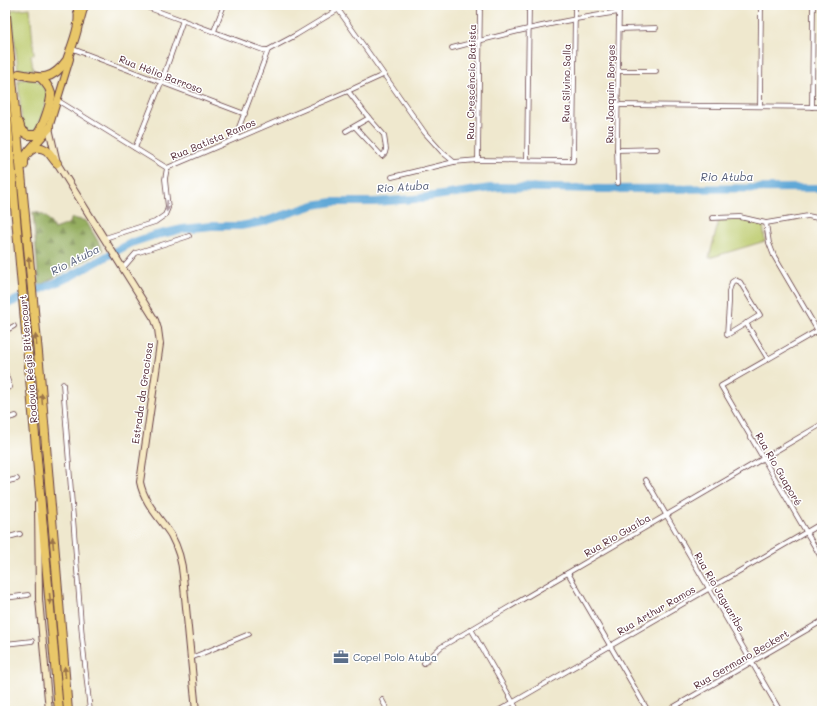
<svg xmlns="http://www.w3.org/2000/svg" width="827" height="716" font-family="Mali,sans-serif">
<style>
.green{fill:#bcca6c;stroke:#83744c}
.forest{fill:url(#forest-firs);stroke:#706646}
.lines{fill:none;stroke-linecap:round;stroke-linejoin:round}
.river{stroke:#61a8d7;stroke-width:8}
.street-casing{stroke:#633d43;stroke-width:5.5}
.secondary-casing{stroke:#633d43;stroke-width:8}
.primary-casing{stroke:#633d43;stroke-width:8}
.highway-casing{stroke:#633d43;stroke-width:10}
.street{stroke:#fff;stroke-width:4}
.secondary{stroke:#f6e9c3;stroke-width:6}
.primary{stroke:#e9c769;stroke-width:6}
.highway{stroke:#e9c769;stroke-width:8}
.oneway{fill:#ae9aa0}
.oneway2{fill:#9a734a}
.labels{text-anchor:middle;stroke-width:3;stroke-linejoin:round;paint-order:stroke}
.street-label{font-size:10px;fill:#4a1f2b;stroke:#fff}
.service-label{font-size:10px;fill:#4e5e75;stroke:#fff;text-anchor:start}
.water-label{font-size:11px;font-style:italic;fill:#545d78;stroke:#fff}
</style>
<defs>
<pattern id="forest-firs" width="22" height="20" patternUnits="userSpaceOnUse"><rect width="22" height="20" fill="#95ae60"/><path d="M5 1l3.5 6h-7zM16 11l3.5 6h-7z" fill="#7c8d4f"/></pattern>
</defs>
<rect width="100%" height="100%" fill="#fff"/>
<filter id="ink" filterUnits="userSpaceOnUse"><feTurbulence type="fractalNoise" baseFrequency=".025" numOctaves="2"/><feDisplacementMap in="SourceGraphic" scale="8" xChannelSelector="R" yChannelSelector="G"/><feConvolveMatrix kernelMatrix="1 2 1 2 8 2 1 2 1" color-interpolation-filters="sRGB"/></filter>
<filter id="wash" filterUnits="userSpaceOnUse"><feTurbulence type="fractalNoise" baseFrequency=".012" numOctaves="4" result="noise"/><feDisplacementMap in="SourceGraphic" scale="16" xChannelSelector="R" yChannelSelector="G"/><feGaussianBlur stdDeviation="0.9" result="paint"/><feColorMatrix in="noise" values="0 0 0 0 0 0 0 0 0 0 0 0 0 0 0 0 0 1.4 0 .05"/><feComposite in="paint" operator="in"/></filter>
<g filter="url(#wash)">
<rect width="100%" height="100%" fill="#efe8ce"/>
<g class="green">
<polygon points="30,8 34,54 31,55 33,70 18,69 11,10"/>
<path d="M31 79C42 82 44 86 48 96L38 127 35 130 29 131 25 129 22 125 18 80Z"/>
<polygon points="735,219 763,224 765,241 709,258 719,220"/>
</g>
<path class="forest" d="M33 212C45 213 49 219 54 229L68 224 72 218 86 221 103 250 39 286Z"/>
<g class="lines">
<polyline class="river" points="5,305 71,276 131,243 152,236 183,229 211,226 240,226 263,222 314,205 333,202 374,202 414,199 498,187 604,189 822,188"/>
</g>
</g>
<g filter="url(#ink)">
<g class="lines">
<g class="street-casing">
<g id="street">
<polyline points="141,5 263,50 268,50"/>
<polyline points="335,5 425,133 442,152 454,162"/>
<polyline points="619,29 656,28"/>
<polyline points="214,31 224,5"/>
<path d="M452 48C507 33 562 20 619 12"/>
<polyline points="73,49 245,114"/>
<polyline points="619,71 656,71"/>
<polyline points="348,91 369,118 384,135 386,149 385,153 382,156 355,127"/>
<polyline points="57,100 167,168 348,91 383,75"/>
<polyline points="619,105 822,107"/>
<polyline points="760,106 761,5"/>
<polyline points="812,107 813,5"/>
<polyline points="346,131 369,118"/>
<polyline points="235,138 268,50 296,35 339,9"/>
<polyline points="135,148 161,83 183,20"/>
<polyline points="617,150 657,149"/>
<polyline points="527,159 529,5"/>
<polyline points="478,160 480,5"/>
<polyline points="392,177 454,162 478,160 573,161 575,5"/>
<polyline points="618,183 617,150 619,5"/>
<polyline points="712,218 740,217 766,223 808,216 822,219"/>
<polyline points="766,223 769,243 774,256 822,338"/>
<polyline points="105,238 155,222 165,215 168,208 165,179 167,168"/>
<polyline points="123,268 136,253 189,236"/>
<polygon points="735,280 740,282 760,315 727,335 729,303 729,291 732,282"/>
<polyline points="746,323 768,359"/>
<polyline points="822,328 721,386 822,559"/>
<polyline points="5,331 14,326"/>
<polyline points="5,372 10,387 5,389"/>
<polyline points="63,384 82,637 90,711"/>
<polyline points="5,419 16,416"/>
<polyline points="646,480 780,711"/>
<polyline points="5,482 17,479"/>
<polyline points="5,538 20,534"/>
<polyline points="568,573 648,711"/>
<polyline points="5,598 28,595"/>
<polyline points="471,629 518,711"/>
<polyline points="5,644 32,641"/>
<polyline points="191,658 249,634"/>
<polyline points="424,663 441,647 822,424"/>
<polyline points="382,700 388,711"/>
<polyline points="498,711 822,523"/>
<polyline points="667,711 822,621"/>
</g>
</g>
<g class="secondary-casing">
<g id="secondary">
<path d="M49 128 57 163 155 320 158 329 160 344 140 482C144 503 160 518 171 535 178 548 182 562 183 576L196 711"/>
<polyline points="38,504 39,599 49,711"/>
</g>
</g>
<g class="primary-casing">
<g id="primary">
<polyline points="80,23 85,5"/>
<polyline points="49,128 70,59"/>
</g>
</g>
<g class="highway-casing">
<g id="highway">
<polyline points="5,5 40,374 68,711"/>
<path d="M19 74C42 79 52 81 67 60 72 45 84 19 76 5"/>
<polyline points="5,92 59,711"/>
<path d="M19 123 21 130 28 135H36C42 131 50 105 51 97 52 90 46 83 41 78"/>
<polyline points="29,151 49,128"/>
<path d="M24 165C23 154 34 143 46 150 50 153 53 159 57 163"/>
</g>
</g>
<use href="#street" class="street"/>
<use href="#secondary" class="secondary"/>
<use href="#primary" class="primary"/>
<use href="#highway" class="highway"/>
</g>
<defs><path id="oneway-solid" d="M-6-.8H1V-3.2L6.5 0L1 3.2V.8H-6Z"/></defs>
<use class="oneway" href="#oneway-solid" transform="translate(167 206) rotate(93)"/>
<g class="oneway2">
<use href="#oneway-solid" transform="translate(29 262) rotate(-95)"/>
<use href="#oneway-solid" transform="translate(36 340) rotate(-96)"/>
<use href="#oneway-solid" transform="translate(42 399) rotate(-95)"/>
<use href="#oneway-solid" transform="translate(53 543) rotate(-95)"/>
<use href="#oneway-solid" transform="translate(50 599) rotate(85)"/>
<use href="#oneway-solid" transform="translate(65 672) rotate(-95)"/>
</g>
</g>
<defs>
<g id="office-bare" transform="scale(1.2)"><path d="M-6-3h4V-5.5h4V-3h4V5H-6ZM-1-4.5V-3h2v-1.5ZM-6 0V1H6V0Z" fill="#5c6f8a" stroke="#fff" stroke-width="2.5" paint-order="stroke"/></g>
</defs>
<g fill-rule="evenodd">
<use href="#office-bare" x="341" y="657"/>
</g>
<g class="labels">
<g class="street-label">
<text transform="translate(161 74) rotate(21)" y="4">Rua Hélio Barroso</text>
<text transform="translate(471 82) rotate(-89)" y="4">Rua Crescêncio Batista</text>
<text transform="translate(566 83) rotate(-89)" y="4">Rua Silvino Salla</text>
<text transform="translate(610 94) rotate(-89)" y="4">Rua Joaquim Borges</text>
<text transform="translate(213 139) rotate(-23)" y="4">Rua Batista Ramos</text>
<text transform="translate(28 359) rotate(-95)" y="4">Rodovia Régis Bittencourt</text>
<text transform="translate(142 393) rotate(-82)" y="4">Estrada da Graciosa</text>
<text transform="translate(779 469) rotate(60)" y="4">Rua Rio Guaporé</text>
<text transform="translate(617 535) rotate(-30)" y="4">Rua Rio Guaíba</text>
<text transform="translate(720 592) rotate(60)" y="4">Rua Rio Jaguaribe</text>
<text transform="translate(656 610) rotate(-30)" y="4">Rua Arthur Ramos</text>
<text transform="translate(741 659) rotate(-30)" y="4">Rua Germano Beckert</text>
</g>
<g class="service-label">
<text x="353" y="661">Copel Polo Atuba</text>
</g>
<g class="water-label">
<text x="727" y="181">Rio Atuba</text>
<text transform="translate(403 187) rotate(-4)" y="4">Rio Atuba</text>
<text transform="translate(75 260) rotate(-27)" y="4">Rio Atuba</text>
</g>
</g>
<rect width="827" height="716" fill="none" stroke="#fff" stroke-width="20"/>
</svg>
